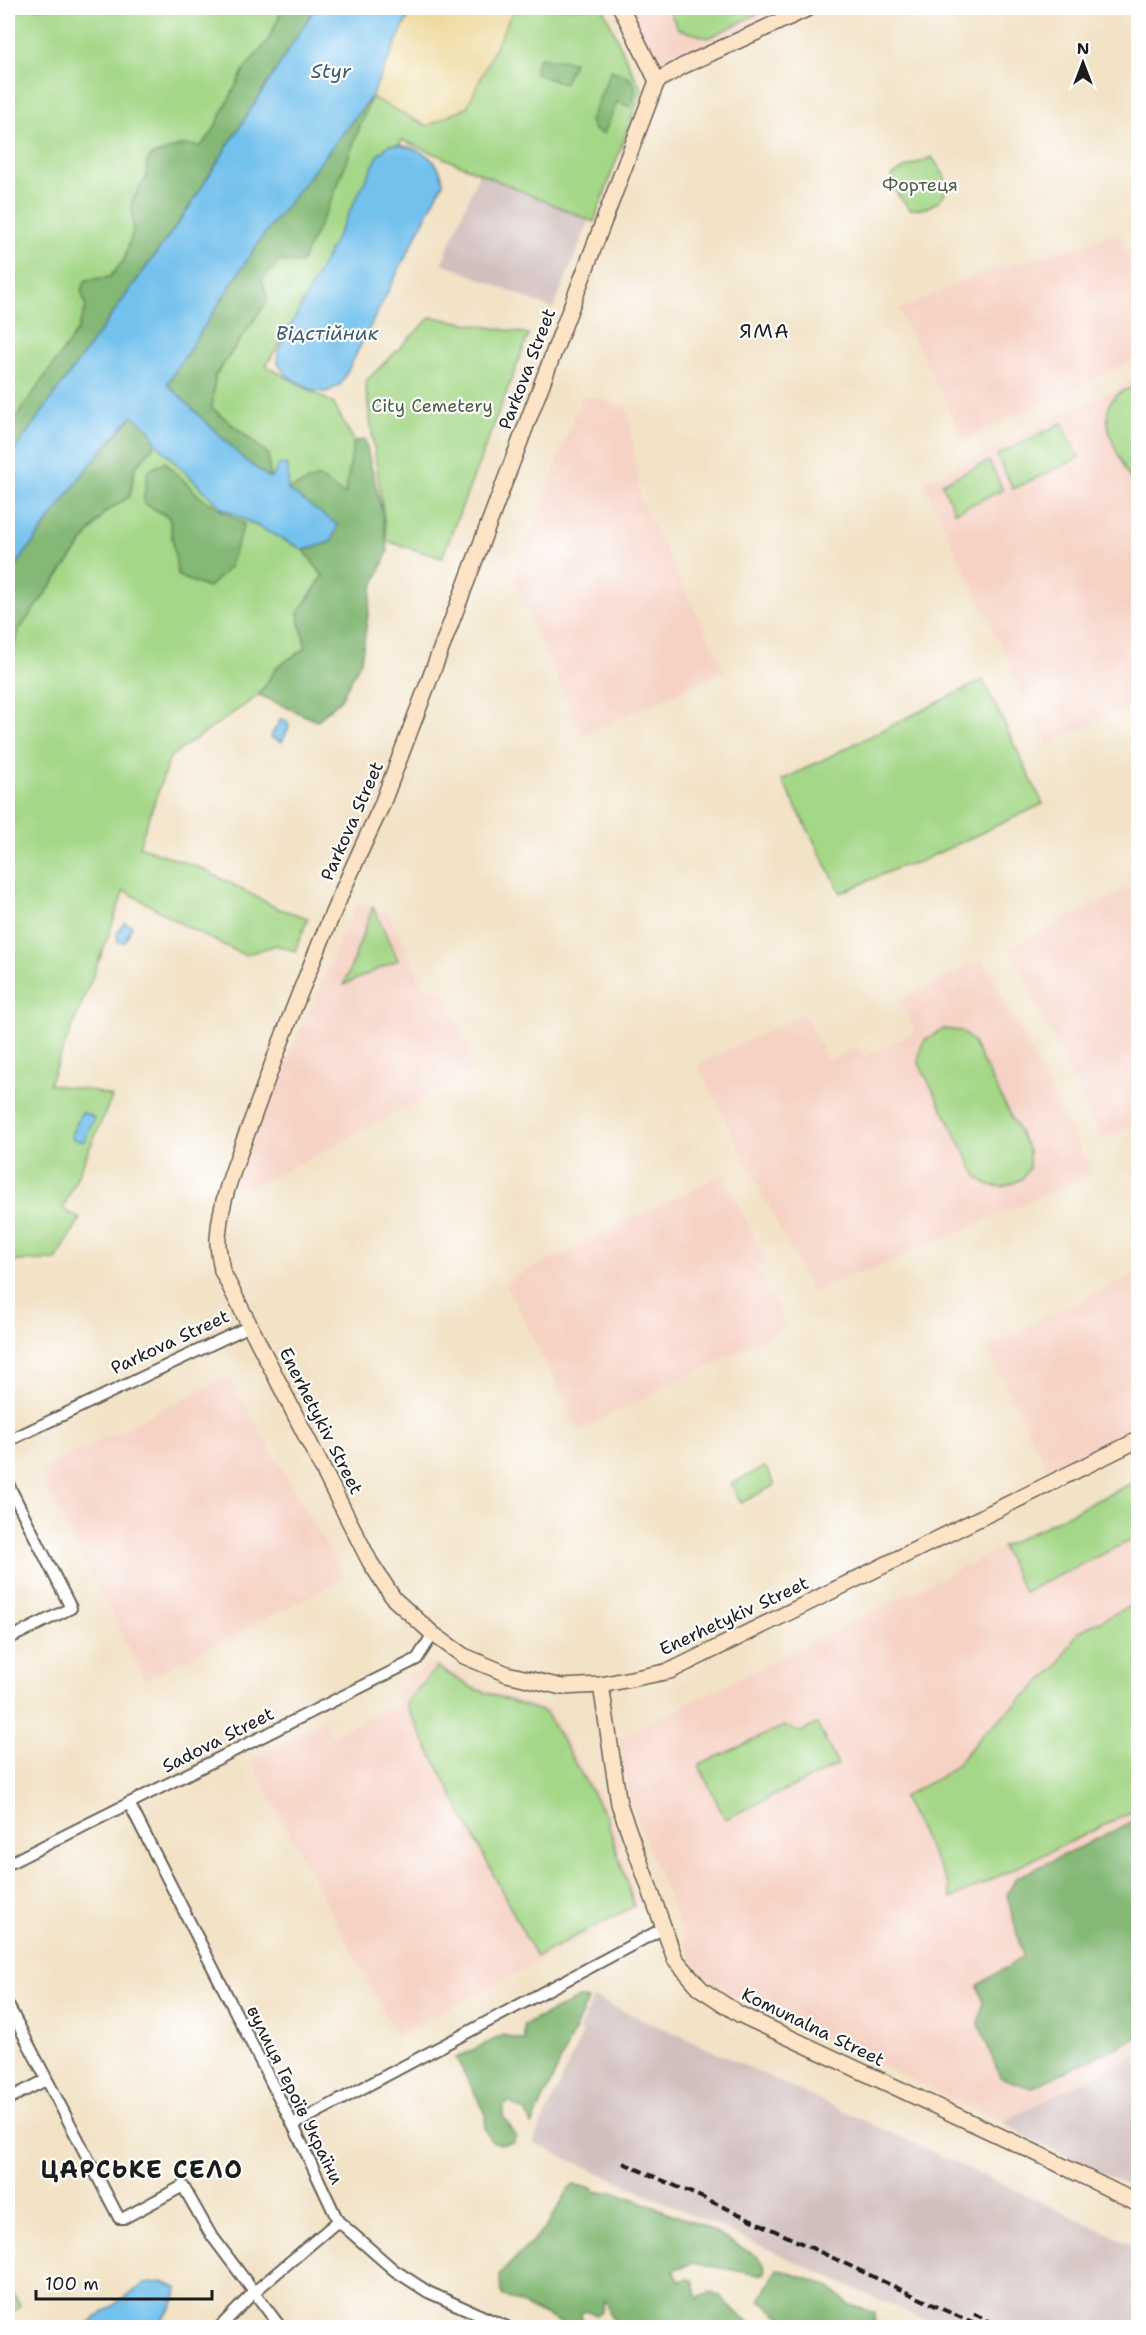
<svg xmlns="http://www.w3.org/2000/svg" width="1146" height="2335" font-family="'Shantell Sans',sans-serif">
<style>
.built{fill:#f6d2c4}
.industrial{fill:#d1bfbe}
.green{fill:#a4d787;stroke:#607a52;stroke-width:1.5;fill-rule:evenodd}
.forest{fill:#83b874;stroke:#506a48;stroke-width:1.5}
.sand{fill:#eeda9e;stroke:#857b5d;stroke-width:1.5}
.water{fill:#73c1ed;stroke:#486e84;stroke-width:1.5}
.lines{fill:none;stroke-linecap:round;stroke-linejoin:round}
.street-casing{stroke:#676158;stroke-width:14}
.secondary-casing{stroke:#676158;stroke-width:18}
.street{stroke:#fff;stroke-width:10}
.secondary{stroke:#fee4c6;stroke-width:15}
.rail{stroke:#1c1c1c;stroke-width:4;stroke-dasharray:9 4.5;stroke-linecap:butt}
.labels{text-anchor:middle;stroke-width:4.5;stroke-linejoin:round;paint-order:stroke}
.park-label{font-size:18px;fill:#4c5d41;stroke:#fff}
.street-label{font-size:18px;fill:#1c1c1c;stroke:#fff}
.water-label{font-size:20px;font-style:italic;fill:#3f5e70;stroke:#fff}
.neighbourhood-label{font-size:20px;letter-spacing:1.5px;fill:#1c1c1c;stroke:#fff}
.district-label{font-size:24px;font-weight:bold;letter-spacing:1.5px;fill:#1c1c1c;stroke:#fff}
</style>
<rect width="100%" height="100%" fill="#fff"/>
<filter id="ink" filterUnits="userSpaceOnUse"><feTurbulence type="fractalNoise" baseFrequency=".0167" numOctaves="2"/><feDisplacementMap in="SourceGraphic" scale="12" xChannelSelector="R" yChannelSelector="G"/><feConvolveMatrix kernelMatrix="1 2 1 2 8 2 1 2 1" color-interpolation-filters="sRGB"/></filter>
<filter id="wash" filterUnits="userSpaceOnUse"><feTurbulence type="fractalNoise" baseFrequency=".008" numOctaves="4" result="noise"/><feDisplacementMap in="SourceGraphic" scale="24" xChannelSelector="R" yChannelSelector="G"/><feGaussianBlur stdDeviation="1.35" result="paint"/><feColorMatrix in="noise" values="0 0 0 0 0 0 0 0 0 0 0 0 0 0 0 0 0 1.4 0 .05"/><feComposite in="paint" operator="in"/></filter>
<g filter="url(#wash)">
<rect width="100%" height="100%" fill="#f2e2c6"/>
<g class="built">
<polygon points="621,8 809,8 657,81"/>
<polygon points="1119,234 1138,275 1138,358 964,440 899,310 973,276"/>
<polygon points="1138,378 1138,701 1048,746 924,483"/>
<polygon points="582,395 627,406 641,500 725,671 582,735 514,580"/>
<polygon points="1138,883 1138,1122 1102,1140 1009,948"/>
<polygon points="358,903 389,914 425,987 443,992 469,1047 468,1075 308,1159 261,1182 227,1188"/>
<polygon points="983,959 1092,1174 869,1271 851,1274 812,1293 698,1065 804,1013 828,1061 858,1047 864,1057 915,1032 899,1001"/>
<polygon points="723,1174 767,1263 757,1268 787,1327 579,1430 505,1282"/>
<polygon points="1138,1272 1138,1440 1053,1482 987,1347"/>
<polygon points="228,1376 345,1578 145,1680 38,1472"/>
<polygon points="1138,1480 1138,2054 1002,2122 723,1991 695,1966 629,1798 619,1738"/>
<polygon points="437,1662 474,1685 549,1709 611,1817 639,1908 397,2036 250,1760 323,1721 331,1736 400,1702 395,1692 411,1685 406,1677"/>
</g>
<g class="industrial">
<polygon points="479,174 590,219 553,309 442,263"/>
<polygon points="593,1998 670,2031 1138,2247 1138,2327 940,2327 533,2143 583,2032 579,2030"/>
<polygon points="1138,2054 1138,2190 1034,2141 1002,2122"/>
</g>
<g class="green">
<polygon points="8,8 315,8 77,362 8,459"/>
<path d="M514 8H603C616 34 626 63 642 89L594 222 402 140 266 366 333 403 354 441 345 496 318 477 288 490V467L285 464 273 477 270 478 268 454 212 408 215 376 268 300 262 279 333 197 371 97 427 126 467 107Z"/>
<polygon points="668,8 770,8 708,38 678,29"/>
<path d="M932 157C936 164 945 174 946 181 950 201 925 211 910 209L897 194 891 176 905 168Z"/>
<polygon points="431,317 529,334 442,558 387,541 365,382"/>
<path d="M1138 387V494C1124 465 1077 395 1138 387Z"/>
<polygon points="1062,423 1079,458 1013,489 997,455"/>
<path d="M156 443 221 508 304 550 323 576 298 614 306 648 277 667 259 695 170 757 139 846 203 869 277 908 308 918 295 951 276 945 244 955 185 926 124 890 104 948 49 1084 94 1091 112 1097 63 1209 80 1219 56 1260 8 1261V658L21 627 104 513 130 496 135 468ZM165 462 200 497 243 524 174 545 169 517Z"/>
<polygon points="989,461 1003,490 955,512 942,483"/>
<polygon points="983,680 1043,804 919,862 899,867 841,893 782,780"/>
<polygon points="373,907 398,960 344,985"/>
<path d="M944 1029 961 1031 972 1041 1029 1151V1168L1022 1179 1004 1187 988 1185 977 1176 919 1063C919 1041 925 1038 944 1029Z"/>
<polygon points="765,1467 775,1485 741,1503 731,1484"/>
<polygon points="1138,1480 1138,1537 1024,1592 1002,1547"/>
<polygon points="1138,1602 1138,1809 951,1899 949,1886 902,1797 944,1775 959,1762 983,1734 1057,1667 1078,1632"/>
<polygon points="437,1667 472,1688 546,1713 606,1817 634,1906 536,1957 405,1703"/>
<polygon points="817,1724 838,1765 725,1819 699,1765 784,1726 801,1732"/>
<polygon points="8,2286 20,2305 8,2319"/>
</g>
<g class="forest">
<polygon points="283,8 315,8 186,212 8,459 8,429 77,331 86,307 81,290 86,280 110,277 124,260 133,231 132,201 146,178 147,162 151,156 183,145 201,146 211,134 245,68 267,42"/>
<polygon points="539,57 574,62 564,84 536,74 535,68"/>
<path d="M611 70C633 77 641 83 631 107L617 102 604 134 594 130 590 121Z"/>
<polygon points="371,97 333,197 301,263 280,261 262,279 268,300 215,376 212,408 268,454 270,478 246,461 167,384 262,237"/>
<polygon points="132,416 150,429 156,443 135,468 130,496 104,513 21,627 8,658 8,577 85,471"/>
<polygon points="365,440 382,512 388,551 372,589 361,661 341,699 317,721 259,695 277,667 306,648 298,614 323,576 304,550 331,542 288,490 318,477 345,495 354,441"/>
<polygon points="165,462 200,497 244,524 229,568 208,588 178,576 169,517 143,503 148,471"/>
<polygon points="1138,1819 1138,2037 1031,2088 1000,2077 979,2024 983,2003 978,1985 1023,1957 1007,1895 1016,1878"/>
<polygon points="579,1998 588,2000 532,2125 525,2111 509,2102 503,2107 503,2116 516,2136 512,2143 500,2144 491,2141 484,2128 486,2114 456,2058 503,2035 525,2041 524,2025"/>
<path d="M574 2185 589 2187 597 2192H616L703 2226 758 2257C764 2263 766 2265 764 2273L759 2275 693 2263 673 2270 680 2281 688 2279 693 2280 698 2299 709 2292C728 2296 737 2321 759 2327H630C612 2320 611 2321 607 2302L604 2301 602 2310 596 2315 585 2311 581 2314C581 2325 590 2323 597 2327H570L502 2295 499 2275 547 2226 569 2189Z"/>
<polygon points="777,2269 829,2286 848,2304 875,2313 875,2327 815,2327 814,2325 786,2320 760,2301"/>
</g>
<polygon class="sand" points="412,8 514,8 467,107 427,126 371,97"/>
<g class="water">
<polygon points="315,8 412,8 371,97 262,237 167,384 246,461 270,478 273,477 278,465 285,464 288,468 288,490 338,525 331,542 304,550 222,508 156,443 150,429 132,416 85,471 8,577 8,459 186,212"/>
<path d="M389 145C413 144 441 157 443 183L341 384 327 392 314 391 287 376 278 364V351L379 154Z"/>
<polygon points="281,719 287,721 289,727 282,742 270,737"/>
<polygon points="125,922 132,926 125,942 118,942 117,934"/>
<polygon points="81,1113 88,1114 94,1118 84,1141 75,1140 71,1136"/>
<path d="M163 2282 177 2288C176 2305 164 2323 147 2328 135 2331 98 2328 83 2327L144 2284Z"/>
</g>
</g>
<g filter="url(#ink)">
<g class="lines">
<g class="street-casing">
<g id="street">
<polyline points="8,1441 250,1326"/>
<polyline points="8,1484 71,1608 8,1639"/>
<polyline points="129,1803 293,2125 338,2221 394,2270 428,2292 509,2328"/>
<polyline points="8,1864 417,1659 433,1634"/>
<polyline points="8,2005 119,2218 124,2218 183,2186 209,2232 281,2328"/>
<polyline points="8,2099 46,2080"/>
<polyline points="293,2125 664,1928"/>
<polyline points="219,2328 253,2293 338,2221"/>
</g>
</g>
<g class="secondary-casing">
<g id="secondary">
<polyline points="621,8 657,81"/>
<path d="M657 81 381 807C334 905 293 1006 256 1109 241 1151 220 1195 218 1239 217 1249 221 1261 222 1271L370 1562 394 1599 433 1634 464 1656 507 1674 562 1687 601 1685 670 1671 1138 1440"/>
<polyline points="657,81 683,66 809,8"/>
<polyline points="601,1685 619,1804 675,1959 701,1989 739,2014 1034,2152 1138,2203"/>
</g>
</g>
<use href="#street" class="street"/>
<use href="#secondary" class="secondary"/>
<g class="rail">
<polyline points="623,2163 726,2208 983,2328"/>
<polyline points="974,2314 1004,2328"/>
</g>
</g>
</g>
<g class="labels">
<g class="park-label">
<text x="920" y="191">Фортеця</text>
<text x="432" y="412">City Cemetery</text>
</g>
<g class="street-label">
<text transform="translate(527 369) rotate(-69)" y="6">Parkova Street</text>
<text transform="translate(352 821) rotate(-66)" y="6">Parkova Street</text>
<text transform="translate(170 1342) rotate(-25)" y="6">Parkova Street</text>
<text transform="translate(321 1421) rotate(63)" y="6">Enerhetykiv Street</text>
<text transform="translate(734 1616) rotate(-25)" y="6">Enerhetykiv Street</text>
<text transform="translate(218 1740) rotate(-27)" y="6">Sadova Street</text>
<text transform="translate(813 2027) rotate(26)" y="6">Komunalna Street</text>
<text transform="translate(295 2095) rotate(64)" y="6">вулиця Героїв України</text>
</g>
<g class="water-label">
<text x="331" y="78">Styr</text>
<text x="327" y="340">Відстійник</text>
</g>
<g class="neighbourhood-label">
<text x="765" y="338">ЯМА</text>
</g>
<g class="district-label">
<text x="142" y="2178">ЦАРСЬКЕ СЕЛО</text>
</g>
</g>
<rect width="1146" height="2335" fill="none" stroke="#fff" stroke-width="30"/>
<g transform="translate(1083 63)" stroke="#ffffff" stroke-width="4.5" paint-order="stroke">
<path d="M0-4.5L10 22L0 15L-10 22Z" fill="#1c1c1c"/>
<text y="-9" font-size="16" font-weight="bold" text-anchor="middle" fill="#1c1c1c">N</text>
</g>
<path d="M36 2290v9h176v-9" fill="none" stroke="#1c1c1c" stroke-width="3"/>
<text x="45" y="2290" font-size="18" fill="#1c1c1c" stroke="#ffffff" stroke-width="4.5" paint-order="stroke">100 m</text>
</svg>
